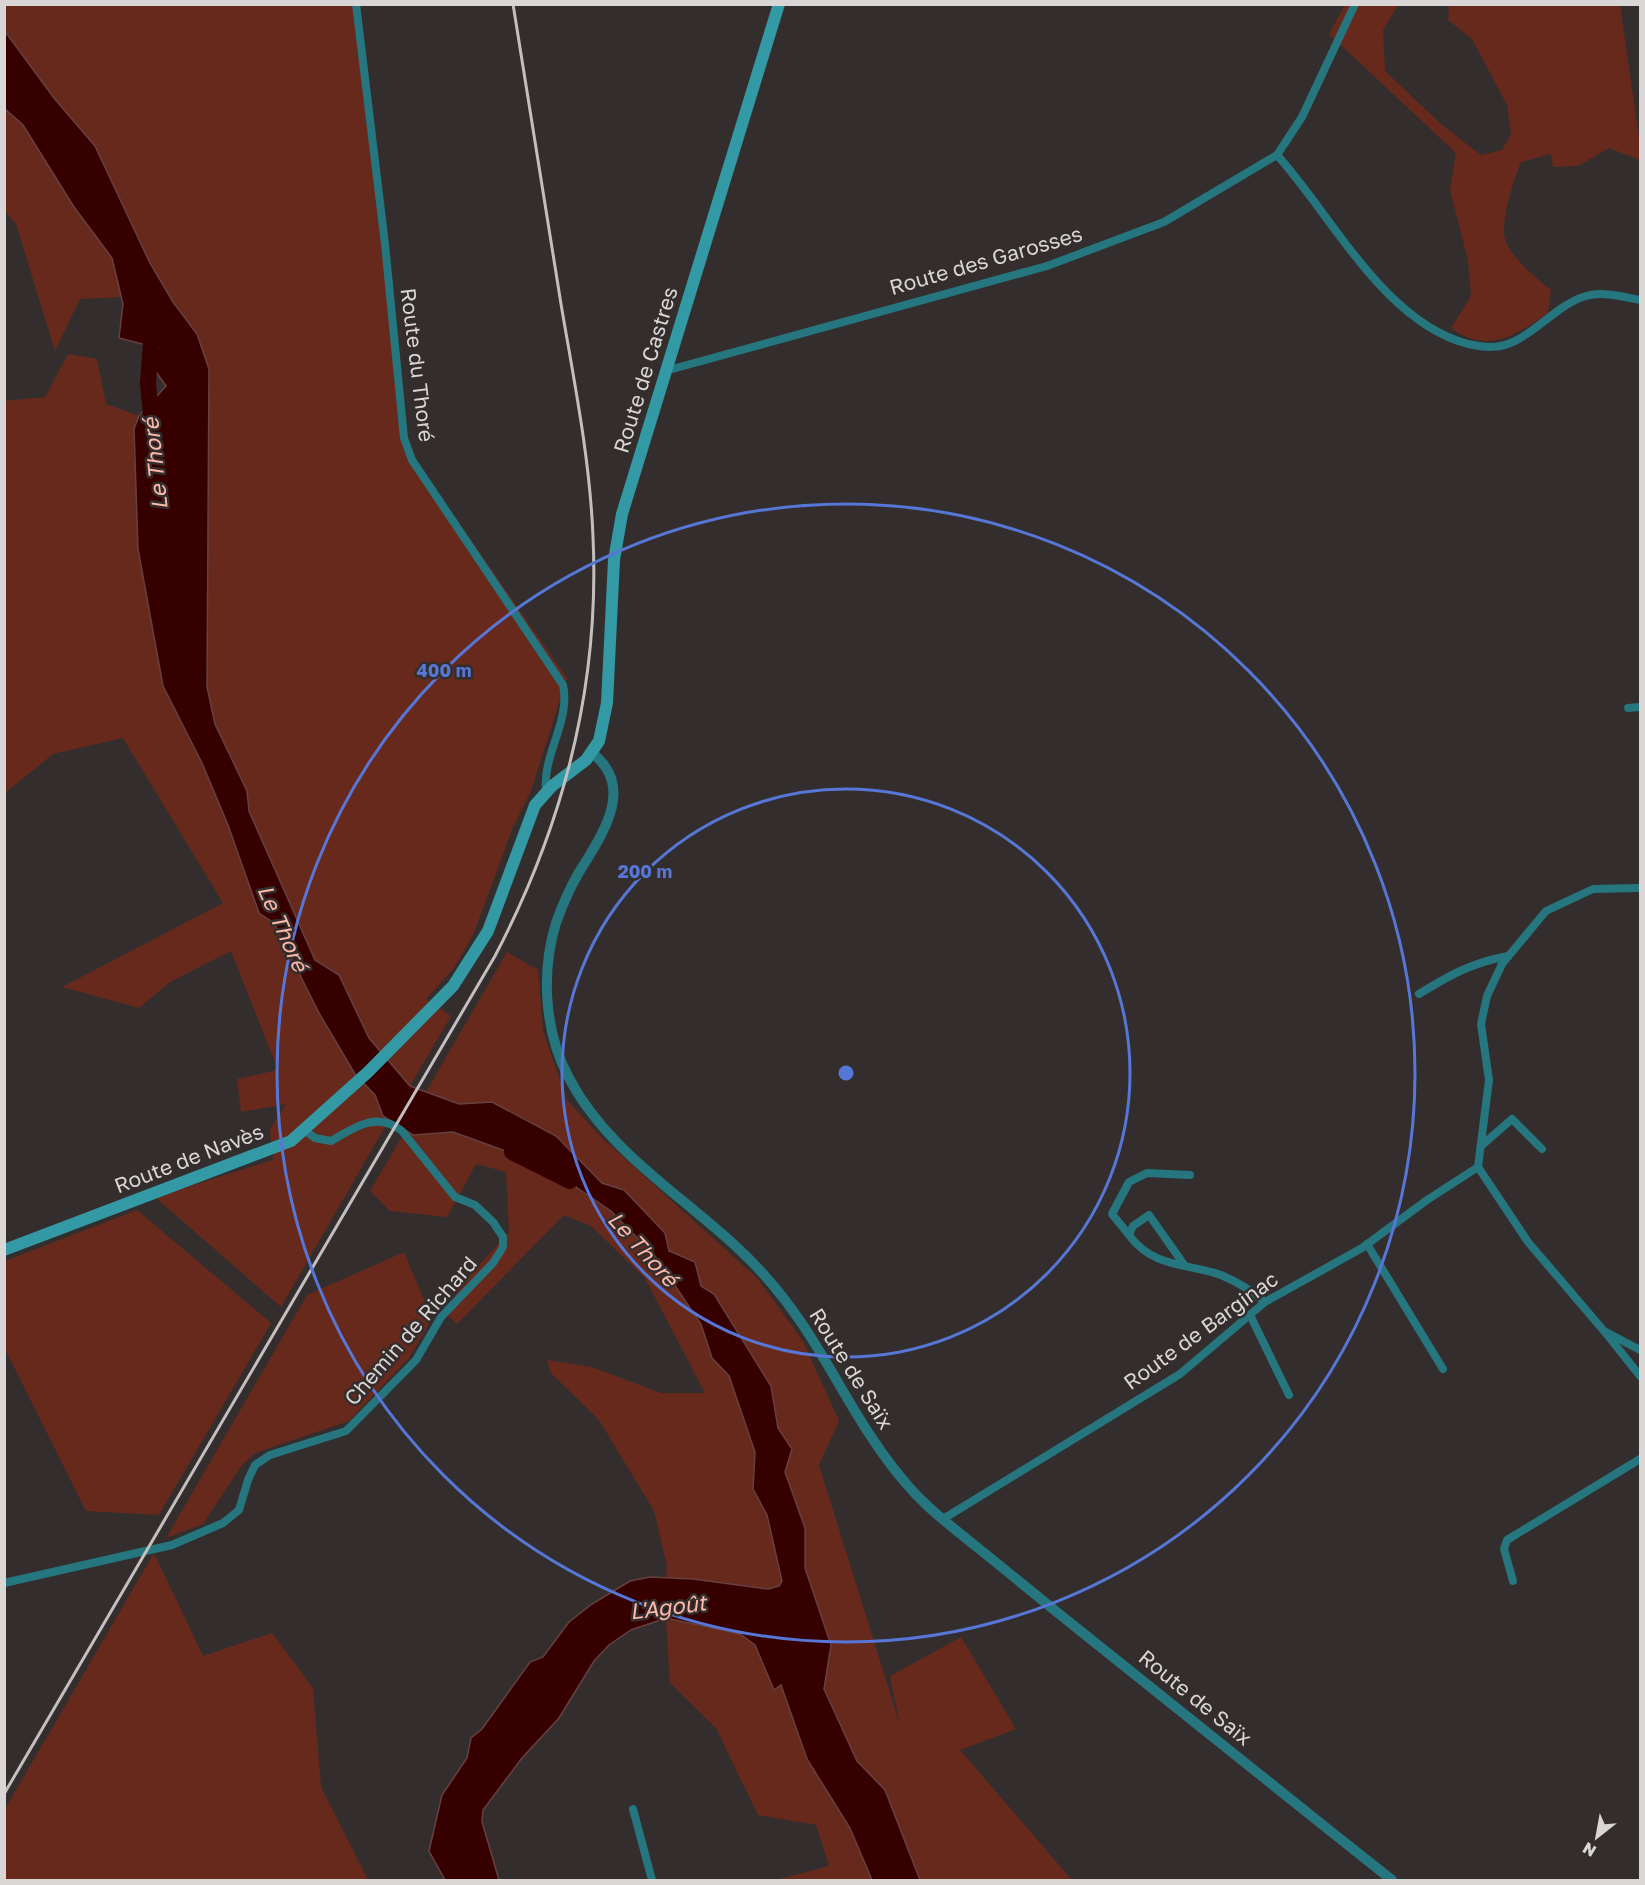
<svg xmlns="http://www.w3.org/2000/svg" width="1645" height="1885" font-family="'Golos Text',sans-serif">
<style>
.green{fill:#67291c}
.water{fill:#360000;stroke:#674040;stroke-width:1.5}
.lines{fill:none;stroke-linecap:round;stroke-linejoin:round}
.river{stroke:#360000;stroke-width:16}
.minor{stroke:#25767e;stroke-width:8}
.tertiary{stroke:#25767e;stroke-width:10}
.secondary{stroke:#3399a4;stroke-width:12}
.rail{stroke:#c3bfbe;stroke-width:3}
.ring{fill:none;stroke:#5677d7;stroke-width:3}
.labels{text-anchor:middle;stroke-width:5;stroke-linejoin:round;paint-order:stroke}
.street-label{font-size:21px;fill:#dad6d5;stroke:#332e2d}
.water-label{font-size:22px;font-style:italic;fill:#fdb8a8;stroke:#332e2d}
.centre{fill:#5677d7;stroke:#332e2d;stroke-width:3}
.ring-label{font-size:18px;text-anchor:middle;font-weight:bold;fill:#5677d7;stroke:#332e2d;stroke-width:5;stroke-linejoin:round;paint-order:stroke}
</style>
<rect width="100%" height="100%" fill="#332e2d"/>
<g class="green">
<polygon points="4,5 360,5 403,427 411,454 567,678 531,791 513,827 474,933 454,968 426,999 451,1016 410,1086 369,1038 339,975 315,960 249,811 247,791 215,724 207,687 209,369 197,334 173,302 150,263 95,146 54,98 5,30"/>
<path d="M1345 5H1398L1383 30 1385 71 1442 125 1481 155 1502 150 1511 134 1507 105 1472 39 1448 20 1449 5H1620L1640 144V160L1609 148 1578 166 1553 167 1551 154 1521 162C1514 180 1500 221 1505 239 1511 258 1536 278 1551 290L1548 313C1516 335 1488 355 1451 328L1471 296 1468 260 1450 190 1456 153 1329 34Z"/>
<polygon points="4,109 23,125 74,207 112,258 121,297 80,299 55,351 16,224 5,211"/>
<polygon points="68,354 97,359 106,404 139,416 134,429 163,687 202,763 228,825 259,913 274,923 319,1013 355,1074 375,1095 383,1116 389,1120 281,1307 155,1197 273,1160 270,1130 286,1104 241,1112 237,1079 278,1070 231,951 170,982 139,1008 62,987 223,903 123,738 53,754 5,793 4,401 45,397"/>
<polygon points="507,952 538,970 543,1031 567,1100 601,1137 757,1278 803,1341 839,1421 819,1465 900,1725 890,1676 961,1637 1016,1729 960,1750 1072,1880 920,1880 885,1790 857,1761 824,1689 831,1645 805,1568 805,1528 785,1471 792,1449 778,1428 771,1386 714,1294 701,1286 695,1262 669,1251 665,1233 624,1190 602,1183 556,1136 492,1102 459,1104 426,1092"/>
<polygon points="406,1130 413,1135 453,1132 542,1164 611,1211 655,1256 701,1324 712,1358 729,1376 755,1453 753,1489 767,1515 782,1581 779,1586 768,1589 666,1578 667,1565 654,1511 599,1420 550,1372 547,1360 592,1367 661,1393 705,1393 645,1278 591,1226 564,1215 457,1324 447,1315 459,1287 509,1232 506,1172 476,1164 447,1217 390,1211 370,1191"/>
<polygon points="137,1210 271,1323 159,1515 86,1511 5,1349 5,1261"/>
<polygon points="404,1252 432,1319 409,1358 349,1421 255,1453 242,1465 203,1524 166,1538 307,1295"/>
<polygon points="154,1553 203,1656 272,1633 313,1688 321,1787 368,1880 5,1880 5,1809"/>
<polygon points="666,1618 740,1634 755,1645 773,1689 781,1684 807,1759 850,1828 872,1880 775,1880 829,1866 816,1825 758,1815 716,1728 670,1683"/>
</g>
<polygon class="water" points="4,30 54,98 95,146 150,263 173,302 197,334 209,369 207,687 215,724 247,791 249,811 315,960 339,975 369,1038 410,1086 459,1104 492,1102 556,1136 602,1183 624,1190 665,1233 669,1251 695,1262 701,1286 714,1294 771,1386 778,1428 792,1449 785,1472 805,1528 805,1568 831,1645 824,1689 857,1761 885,1790 920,1880 872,1880 850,1828 807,1759 781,1685 774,1690 755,1645 740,1634 666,1618 631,1630 609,1645 594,1661 559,1718 522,1758 483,1810 482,1822 499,1880 445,1880 429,1851 442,1795 467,1758 471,1738 482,1729 530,1662 543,1657 569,1622 592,1604 630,1581 650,1577 693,1579 768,1589 779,1586 782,1581 767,1515 753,1489 755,1452 729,1376 712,1358 701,1324 655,1256 611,1211 542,1164 453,1132 413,1135 383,1116 375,1095 355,1074 319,1013 274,923 259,913 228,825 202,763 163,686 138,549 134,429 139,416 166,386 151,365 158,348 119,338 123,304 112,258 74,207 23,125 5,109"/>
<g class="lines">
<g class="river">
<polyline points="146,324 151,341 148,384 152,426"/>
<polyline points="512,1152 570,1181"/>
</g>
<g class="minor">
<path d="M356 4 385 244 404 438 412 460 563 685C571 721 542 755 546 791"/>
<path d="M1277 155C1333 217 1384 322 1468 344 1486 348 1501 349 1517 340 1540 328 1561 303 1586 296 1603 291 1624 297 1640 300"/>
<polyline points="665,371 1047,266 1164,222 1277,155 1302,117 1355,4"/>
<polyline points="1628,708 1640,707"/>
<path d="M1419 994C1450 975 1471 963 1508 956"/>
<polyline points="1481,1146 1512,1119 1542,1149"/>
<polyline points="1478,1167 1489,1080 1481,1024 1487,996 1502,964 1546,911 1593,889 1640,888"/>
<polyline points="1478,1167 1528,1242 1604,1331 1640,1350"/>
<polyline points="1129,1235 1112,1214 1129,1182 1147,1173 1190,1175"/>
<polyline points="1367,1244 1443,1369"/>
<path d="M1185 1266 1149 1215 1133 1226 1129 1235C1153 1268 1186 1263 1221 1275 1238 1282 1252 1291 1265 1302"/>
<polyline points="1250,1315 1289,1395"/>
<polyline points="1605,1332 1640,1376"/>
<polyline points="943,1519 1180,1374 1265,1302 1362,1248 1427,1200 1478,1167"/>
<polyline points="1513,1581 1504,1549 1507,1540 1640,1459"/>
<path d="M4 1583 172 1545 223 1523 239 1510 248 1480 255 1465 270 1455 346 1431 416 1360 441 1317 493 1263 503 1247V1237L493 1222 475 1205 455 1197 402 1131C377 1111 355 1127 331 1141L315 1138 304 1130"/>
<polyline points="633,1809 652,1880"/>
</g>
<path class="tertiary" d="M592 753C638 788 599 839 578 874 569 890 562 906 556 923 541 972 544 1031 569 1078 613 1162 703 1206 765 1276 823 1339 852 1424 910 1488 930 1511 955 1529 978 1548 1012 1575 1045 1603 1078 1629 1183 1713 1287 1797 1392 1880"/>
<polyline class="secondary" points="4,1250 291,1141 368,1072 453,986 488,931 535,805 552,786 586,760 599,741 607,703 614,560 622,514 779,4"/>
<path class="rail" d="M4 1794 495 956C563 826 600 685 593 537 590 459 574 381 561 304 545 204 529 104 513 4"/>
</g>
<g class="ring">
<circle cx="846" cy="1073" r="284"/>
<circle cx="846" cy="1073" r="569"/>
</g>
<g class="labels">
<g class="street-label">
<text transform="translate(986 261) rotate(-16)" y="7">Route des Garosses</text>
<text transform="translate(417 365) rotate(83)" y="7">Route du Thoré</text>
<text transform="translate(646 370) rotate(-73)" y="7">Route de Castres</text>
<text transform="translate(189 1159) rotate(-21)" y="7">Route de Navès</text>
<text transform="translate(411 1331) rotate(-49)" y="7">Chemin de Richard</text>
<text transform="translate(1201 1331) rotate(-36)" y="7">Route de Barginac</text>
<text transform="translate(851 1369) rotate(58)" y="7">Route de Saïx</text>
<text transform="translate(1195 1698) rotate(39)" y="7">Route de Saïx</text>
</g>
<g class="water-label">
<text transform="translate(155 464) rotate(-96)" y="8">Le Thoré</text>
<text transform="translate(283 928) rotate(66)" y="8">Le Thoré</text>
<text transform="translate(643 1249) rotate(48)" y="8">Le Thoré</text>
<text transform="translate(668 1607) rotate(-7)" y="8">L'Agoût</text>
</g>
</g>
<circle cx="846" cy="1073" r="9" class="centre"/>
<g class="ring-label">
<text x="444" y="677">400 m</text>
<text x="645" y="878">200 m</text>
</g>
<rect width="1645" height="1885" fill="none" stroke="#dad6d5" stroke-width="12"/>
<g transform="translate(1597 1837) rotate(211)" stroke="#332e2d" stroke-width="4.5" paint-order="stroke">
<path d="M0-4.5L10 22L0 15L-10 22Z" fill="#dad6d5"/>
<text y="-9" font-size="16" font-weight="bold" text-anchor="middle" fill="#dad6d5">N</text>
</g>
</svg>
